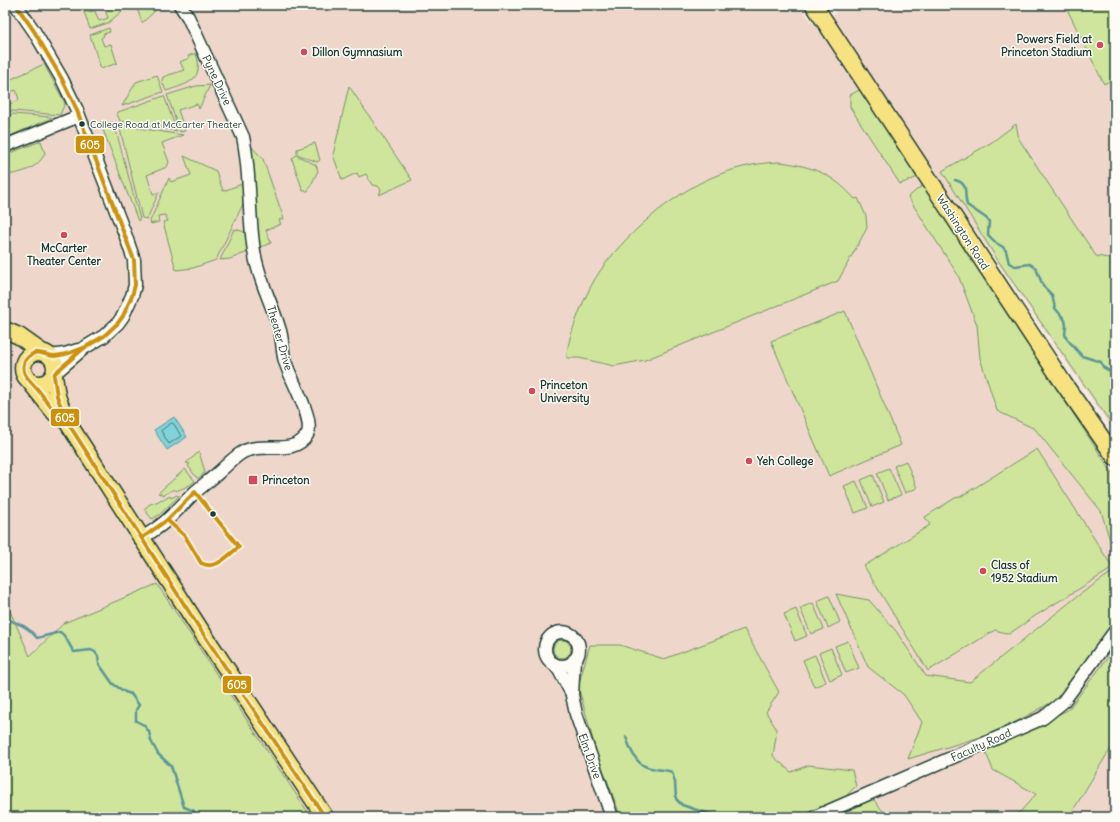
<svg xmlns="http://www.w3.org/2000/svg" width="1120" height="822" font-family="Delius,sans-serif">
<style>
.built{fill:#eed7ca}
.green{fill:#cee59b;stroke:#769168}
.water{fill:#81d2da;stroke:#5a9698}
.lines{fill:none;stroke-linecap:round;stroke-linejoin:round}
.shore{stroke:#467976;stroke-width:1}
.stream{stroke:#5a9698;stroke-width:2.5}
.minor-casing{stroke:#1f3d34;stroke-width:15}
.major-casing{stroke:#1f3d34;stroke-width:19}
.minor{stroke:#fdfcf7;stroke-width:12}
.major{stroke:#f6e281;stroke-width:16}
.bus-1-casing{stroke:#fdfcf7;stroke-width:7}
.bus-1{stroke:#cc910a;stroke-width:4}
.poi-dot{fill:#d1495b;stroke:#fdfcf7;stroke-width:1.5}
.bus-dot{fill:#1f3d34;stroke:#fdfcf7;stroke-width:1.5}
.labels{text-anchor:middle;stroke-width:3;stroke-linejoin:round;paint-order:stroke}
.bus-label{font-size:10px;fill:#1f3d34;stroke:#fdfcf7;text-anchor:start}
.poi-label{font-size:11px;font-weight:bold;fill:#1f3d34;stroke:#fdfcf7;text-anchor:start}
.street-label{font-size:11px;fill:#1f3d34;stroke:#fdfcf7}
.line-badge{stroke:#fdfcf7;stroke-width:1.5}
.badge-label{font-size:11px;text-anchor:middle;font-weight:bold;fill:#fff}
</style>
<rect width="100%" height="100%" fill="#f6ebe3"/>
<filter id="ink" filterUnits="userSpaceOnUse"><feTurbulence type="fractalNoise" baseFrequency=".025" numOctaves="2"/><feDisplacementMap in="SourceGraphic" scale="8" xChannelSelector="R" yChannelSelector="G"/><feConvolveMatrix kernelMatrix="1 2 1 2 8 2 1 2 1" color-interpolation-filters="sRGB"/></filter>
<g filter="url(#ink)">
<g class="built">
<polygon points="5,5 799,5 812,23 817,22 1115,477 1115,817 5,817 5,317 6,316 5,313"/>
<polygon points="831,5 1115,5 1115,433 879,91 830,16 836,13"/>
</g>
<g class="green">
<polygon points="111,5 129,5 108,23 90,29 83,9 85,9 86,12 95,11 99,21 108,18 104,7"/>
<polygon points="136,5 157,5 155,11 142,23"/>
<polygon points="1065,5 1115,5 1115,78 1104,84"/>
<polygon points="109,28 110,32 103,34 104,36 101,38 104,46 111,44 117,63 101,69 90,35"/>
<path d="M196 53C205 81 187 84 166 91L162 81 163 77 184 70 180 62 189 58 188 56Z"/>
<polygon points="44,64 65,103 60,115 12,111 5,114 5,106 19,100 16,90 5,94 5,82"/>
<polygon points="157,75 163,92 122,106 136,82"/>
<polygon points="210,85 199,109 197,104 178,110 185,131 180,132 167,95 196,86"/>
<polygon points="349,86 412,180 379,195 381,190 378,186 372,185 366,174 359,177 357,173 342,180 333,155"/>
<polygon points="861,89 918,177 900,184 850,107 850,95"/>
<polygon points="164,96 177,131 120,121 117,114 118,112"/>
<polygon points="13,114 51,117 52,118 5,138 5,117"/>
<polygon points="100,122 114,123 140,219 138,221"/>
<polygon points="1016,124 1019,139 1096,256 1115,259 1115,429 999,262 942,171 992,142"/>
<polygon points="119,125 183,135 162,143 169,162 167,167 147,175 153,194 159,192 147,219 142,218"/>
<path d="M41 141 45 153C39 168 21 174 5 175V155Z"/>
<polygon points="315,143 320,160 317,162 297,154 297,149"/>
<polygon points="250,145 263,159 284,219 279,220 281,224 266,230 271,243 258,248"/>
<polygon points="296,155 316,165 318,171 308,191 303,191 292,159"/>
<polygon points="184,156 216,171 223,191 242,184 245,200 216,260 193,268 176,270 163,222 168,221 165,215 158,216 159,222 151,224 150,221 169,178 171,182 191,175"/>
<path d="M780 162C812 166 833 174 855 199L858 198 866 216 867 228 838 281 645 360 614 366 579 358H567C567 346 571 334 575 323 579 312 583 302 588 292 604 257 645 218 677 197 706 176 744 163 780 162Z"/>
<polygon points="923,185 1115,477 1115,557 1101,511 1035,429 997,411 980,358 977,325 958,275 908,197"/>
<polygon points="234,229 242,231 247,234 248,252 230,259 220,260"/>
<polygon points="845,311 901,445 829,476 771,341"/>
<polygon points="1037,449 1113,568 1035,616 1009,634 995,630 928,671 864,566 930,525 925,517 955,498 960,497"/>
<polygon points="199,452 205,472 199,478 197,478 188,466 190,464 186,463"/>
<polygon points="906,461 917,488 905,493 894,466"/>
<polygon points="889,468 901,495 888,500 877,473"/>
<path d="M185 469 195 481C188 487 183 488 176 491L174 489 164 495 158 493Z"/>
<polygon points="873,475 884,502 872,507 861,480"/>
<polygon points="856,481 868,508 855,513 844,486"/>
<polygon points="177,495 179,496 159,515 152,519 144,509 150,504 159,501 161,499 163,500 170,496 171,498"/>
<polygon points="1115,570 1115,622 1060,698 997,732 908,759 922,722 904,695 868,667 836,594 869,600 896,631 926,676 970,682 1079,595"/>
<polygon points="157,584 311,817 5,817 5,600 30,656 64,623"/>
<polygon points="829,596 840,622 828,628 817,601"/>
<polygon points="813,603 824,629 811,634 800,608"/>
<polygon points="796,609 807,636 795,641 784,614"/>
<polygon points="744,629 779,692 766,712 777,730 773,756 791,772 809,765 852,770 856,786 839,803 808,817 621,817 596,751 578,686 590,645 620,645 664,659"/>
<circle cx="562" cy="649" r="9"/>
<polygon points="848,641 859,668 846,673 835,646"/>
<polygon points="831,648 842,675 830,680 819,653"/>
<polygon points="1115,648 1115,744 1106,756 1069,817 1012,817 1021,811 1036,794 993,770 984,748 1068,710"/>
<polygon points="815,655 826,682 814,687 803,660"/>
<polygon points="872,798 888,817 830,817"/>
</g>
<polygon class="water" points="174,417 187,437 167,450 154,430"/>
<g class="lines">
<polygon class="shore" points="172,423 174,424 181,436 169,444 161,431"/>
<g class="stream">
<path d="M955 180C970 184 963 193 967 205L986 218 989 221 988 235 996 243 1003 247 1006 251 1009 263 1015 266 1030 264 1036 268 1043 286 1052 295 1055 308 1065 320 1066 326 1065 334 1067 339 1082 356 1101 362 1103 367 1109 371 1115 370"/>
<path d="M8 620C21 624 28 627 37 638L60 632C67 636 69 646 74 652L91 650 95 652 98 656 99 664 113 684 125 692 131 694 139 705 136 710V721L144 725 149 732 151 741 158 754 171 766 184 807 194 811 197 817"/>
<path d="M626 737C630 748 635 763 647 767 654 770 664 769 672 772L675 782 676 799 682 805 709 814 713 817"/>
</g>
<g class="minor-casing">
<g id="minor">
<polyline points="16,5 34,31 62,79 76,108 125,234 134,260 135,285 132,296 123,316 118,323 104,336 84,348 55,373"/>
<polyline points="5,146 79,116"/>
<polyline points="50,356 65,354 78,350"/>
<path d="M142 538C150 533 159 527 166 521 176 512 185 502 194 493 202 486 210 480 218 473 226 466 234 457 243 452 263 441 293 457 307 435 316 420 289 377 285 361 282 352 283 341 280 331 273 305 258 279 254 251 248 213 251 174 243 137L188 17 180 5"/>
<circle cx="562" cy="649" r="17"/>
<polyline points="574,660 572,695 576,714 612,817"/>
<polyline points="554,664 559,670 572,694"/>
<polyline points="815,817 1043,718 1063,702 1115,631"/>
</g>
</g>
<g class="major-casing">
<g id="major">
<polyline points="814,5 1064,384 1115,457"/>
<polyline points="5,330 19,336 43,353"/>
<circle cx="39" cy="368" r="16"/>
<polyline points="54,376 57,396 66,420 200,629 325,817"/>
<polyline points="31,383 55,413 64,418"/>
</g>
</g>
<use href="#minor" class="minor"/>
<use href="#major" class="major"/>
<g class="bus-1-casing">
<g id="bus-1">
<polyline points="16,5 34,31 62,79 76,108 134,260 135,285 132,296 123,316 118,323 104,336 84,348 55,373 54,376 57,396 66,420 200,629 325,817"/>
<path d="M62 417C51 411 46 399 38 390 31 381 19 374 25 361 27 358 30 355 34 353 40 351 47 356 54 356 65 356 74 351 84 348"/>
<path d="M195 492 239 547C228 555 216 571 201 563L185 536 167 520Z"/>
<polyline points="142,538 167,520"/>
</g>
</g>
<use href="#bus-1" class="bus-1"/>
</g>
</g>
<g class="poi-dot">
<circle cx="1100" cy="45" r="4"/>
<circle cx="304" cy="52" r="4"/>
<circle cx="64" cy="235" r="4"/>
<circle cx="532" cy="391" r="4"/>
<circle cx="749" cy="461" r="4"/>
<rect x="248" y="475" width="10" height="10" rx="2"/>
<circle cx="983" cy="571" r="4"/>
</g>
<g class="bus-dot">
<circle cx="82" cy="124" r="3.5"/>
<circle cx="213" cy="514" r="3.5"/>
</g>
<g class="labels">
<g class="bus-label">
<text x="90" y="128">College Road at McCarter Theater</text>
</g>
<g class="poi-label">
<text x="1092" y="43" text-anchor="end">Powers Field at<tspan x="1092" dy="13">Princeton Stadium</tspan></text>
<text x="312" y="56">Dillon Gymnasium</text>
<text x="64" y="252" text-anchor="middle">McCarter<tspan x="64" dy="13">Theater Center</tspan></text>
<text x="540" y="389">Princeton<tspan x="540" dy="13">University</tspan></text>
<text x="757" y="465">Yeh College</text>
<text x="262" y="484">Princeton</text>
<text x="991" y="569">Class of<tspan x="991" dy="13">1952 Stadium</tspan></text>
</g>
<g class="street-label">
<text transform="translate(217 80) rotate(65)" y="4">Pyne Drive</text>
<text transform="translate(963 232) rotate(57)" y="4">Washington Road</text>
<text transform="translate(280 338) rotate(74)" y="4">Theater Drive</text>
<text transform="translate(981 745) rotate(-24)" y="4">Faculty Road</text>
<text transform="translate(590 756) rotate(70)" y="4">Elm Drive</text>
</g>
</g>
<g class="line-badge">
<rect x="75" y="135" width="30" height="19" rx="4" fill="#cc910a"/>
<rect x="50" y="408" width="30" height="19" rx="4" fill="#cc910a"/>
<rect x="222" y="675" width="30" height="19" rx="4" fill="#cc910a"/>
</g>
<g class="badge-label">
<text x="90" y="149">605</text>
<text x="65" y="422">605</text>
<text x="237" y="689">605</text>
</g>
<rect width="1120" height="822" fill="none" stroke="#fdfcf7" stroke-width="20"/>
<rect x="10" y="10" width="1100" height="802" fill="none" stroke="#1f3d34" stroke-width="1.5" filter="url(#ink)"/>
</svg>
